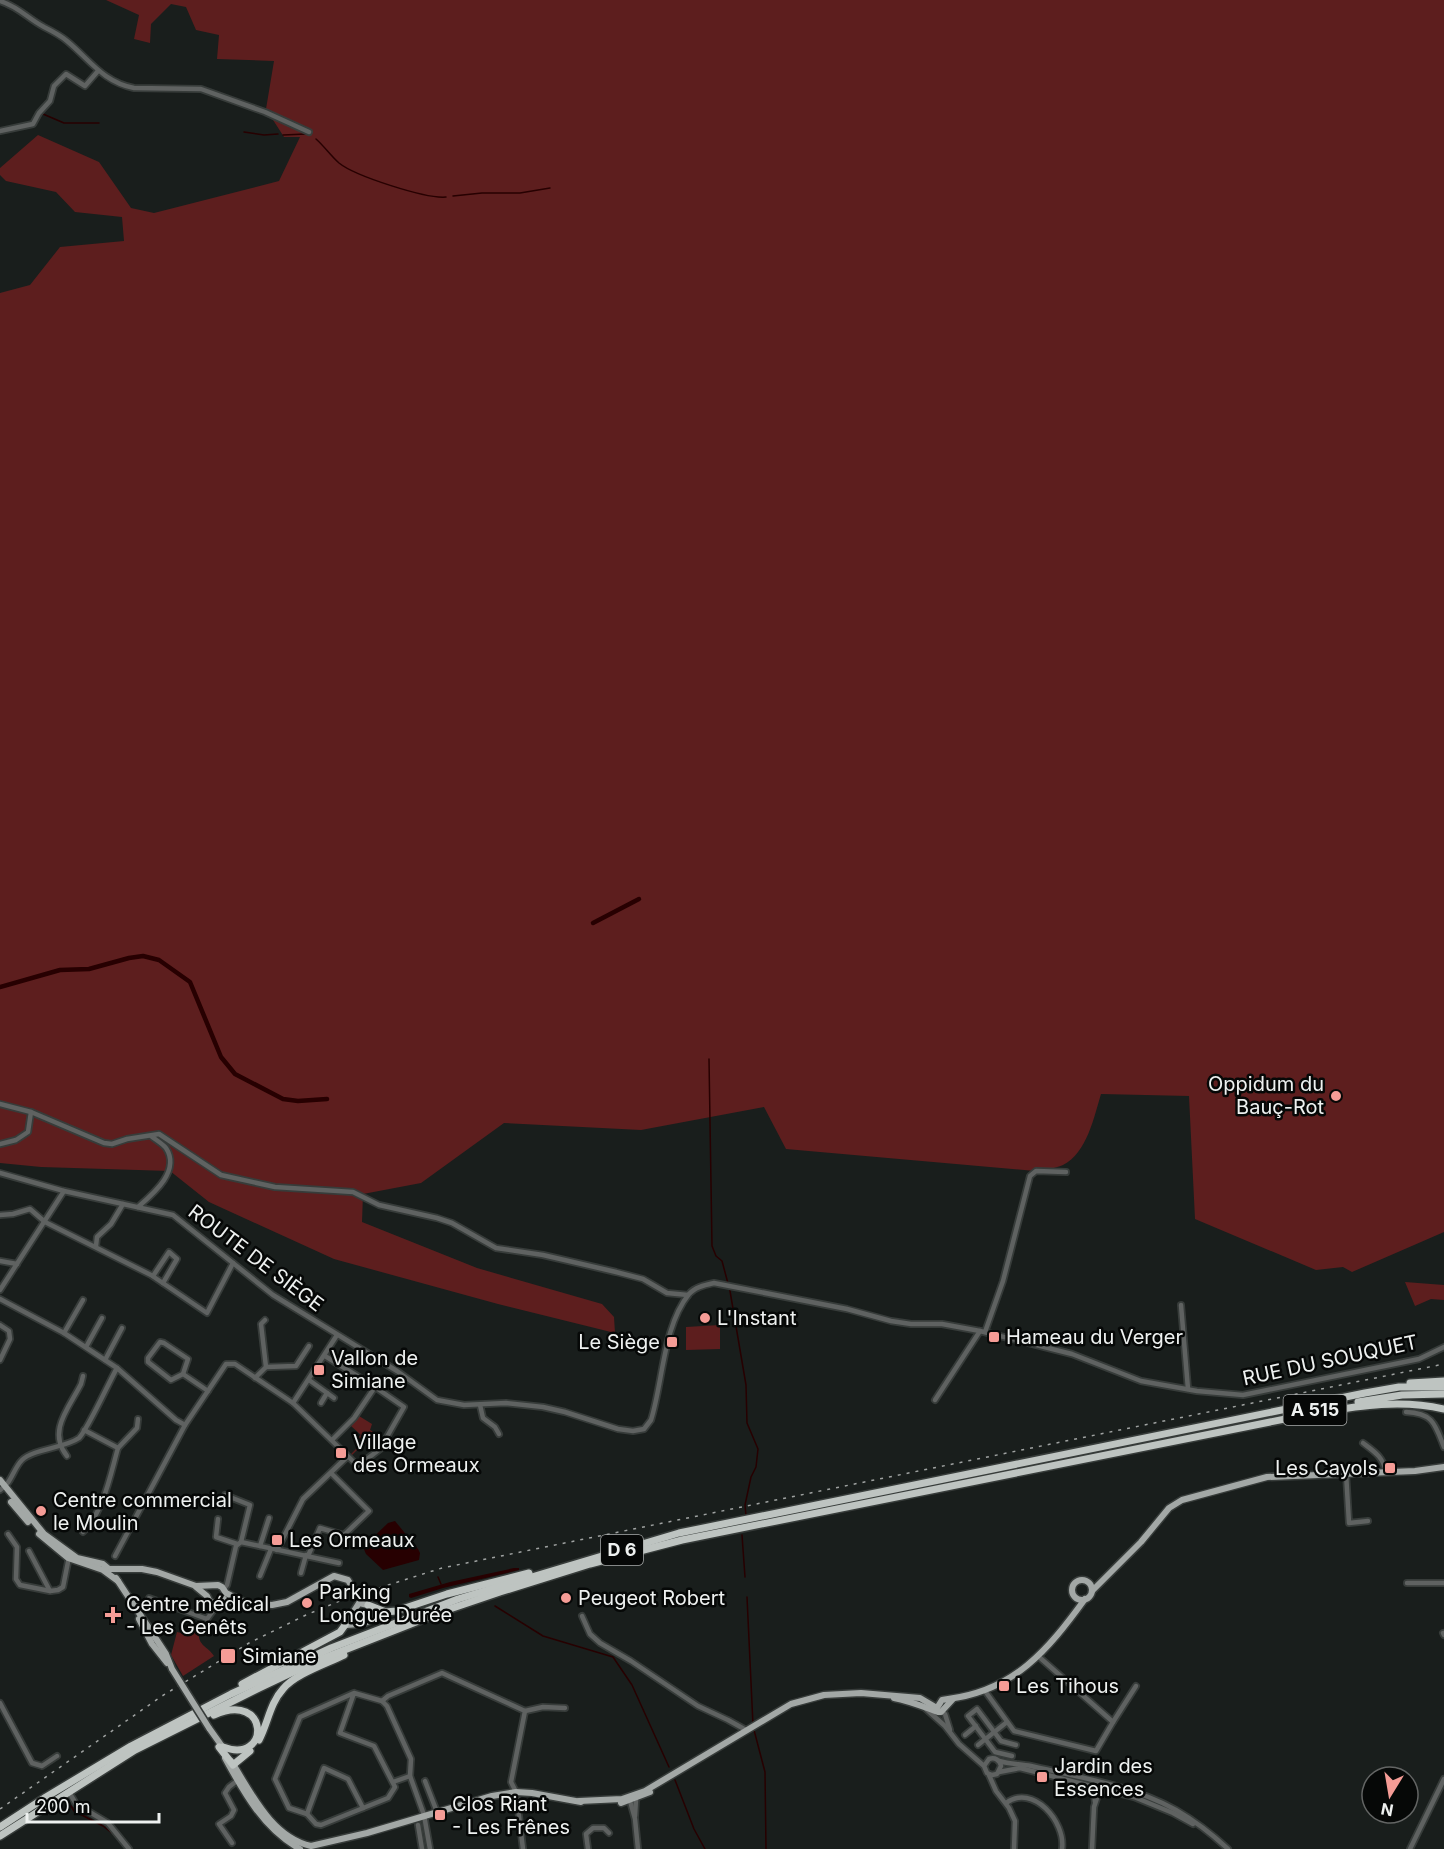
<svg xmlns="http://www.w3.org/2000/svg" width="1444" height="1849" font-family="Inter,sans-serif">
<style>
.green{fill:#5d1e1e}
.water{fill:#270001}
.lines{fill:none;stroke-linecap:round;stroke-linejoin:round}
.stream{stroke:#270001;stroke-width:1.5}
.canal{stroke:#270001;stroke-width:4.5}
.minor-casing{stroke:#373c3a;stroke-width:8}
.major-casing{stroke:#373c3a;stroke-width:9}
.highway-casing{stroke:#373c3a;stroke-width:10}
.minor{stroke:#5f6261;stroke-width:4.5}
.major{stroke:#a3a8a6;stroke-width:6}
.highway{stroke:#bec4c1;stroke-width:7}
.rail{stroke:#9fa2a1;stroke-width:1.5;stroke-dasharray:3 6;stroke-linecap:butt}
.major-bridge-casing{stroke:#373c3a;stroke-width:9;stroke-linecap:butt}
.major-bridge{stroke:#a3a8a6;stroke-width:6}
.poi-dot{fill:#f59c96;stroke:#060807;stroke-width:2}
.labels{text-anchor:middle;stroke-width:5;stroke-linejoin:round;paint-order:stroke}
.shield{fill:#060807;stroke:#a8abaa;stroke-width:1.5}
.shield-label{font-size:18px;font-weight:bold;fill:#eef1f0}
.poi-label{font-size:20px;fill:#eef1f0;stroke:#060807;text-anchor:start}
.street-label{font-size:20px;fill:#eef1f0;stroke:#060807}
</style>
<rect width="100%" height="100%" fill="#191e1c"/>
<g class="green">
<path d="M106 0H1444V1232L1352 1272 1343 1267 1316 1270 1195 1219 1189 1096 1101 1094C1094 1117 1087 1153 1063 1165 1055 1169 1043 1169 1035 1171L786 1149 764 1107 641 1130 504 1123 421 1183 363 1194 362 1222 477 1268 602 1304 614 1317 615 1333 498 1304 334 1259 209 1202 170 1171 41 1167 0 1163V293L30 285 60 247 124 241 122 217 75 212 56 192 6 181 0 175V168L38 135 99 162 131 208 154 213 279 181 300 137H284L266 109 274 61 217 59 219 35 196 30 186 7 171 4 151 24 150 43 134 39 139 15Z"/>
<polygon points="1405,1282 1444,1285 1444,1300 1431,1299 1415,1306"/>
<polygon points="720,1325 720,1349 686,1350 686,1327"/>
<polygon points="359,1416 372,1424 370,1430 382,1437 371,1451 368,1444 363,1444 352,1455 351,1454 362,1443 359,1437 361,1435 351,1426"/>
<path d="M191 1629 199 1631C197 1646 208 1646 214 1656L183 1676 171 1655 177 1632 189 1635Z"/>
</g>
<g class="water">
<polygon points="395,1521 418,1549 420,1553 419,1560 383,1570 366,1554 363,1547 388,1523"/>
<polygon points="514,1568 519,1568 519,1570 443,1588 411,1598 409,1597 409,1594 450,1582"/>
</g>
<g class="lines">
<g class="stream">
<polyline points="43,114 64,123 99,123"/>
<polyline points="244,132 264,135 278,134"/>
<polyline points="283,135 306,134"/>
<path d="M316 139C324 146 331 156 339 163 355 176 426 199 446 197"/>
<polyline points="453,196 482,193 520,193 550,188"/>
<polyline points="709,1059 712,1246 716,1256 722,1261 730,1291 746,1385 747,1423 758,1449 756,1467 751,1477 745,1505 746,1516"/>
<polyline points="742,1535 745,1577"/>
<polyline points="438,1577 441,1584"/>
<polyline points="747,1597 753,1725"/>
<polyline points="495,1606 543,1636 613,1657 632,1685 669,1767"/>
<polyline points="754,1730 765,1772 766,1849"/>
<polyline points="675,1780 694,1829 705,1849"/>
<polyline points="71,1806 74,1811 103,1826 117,1837"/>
</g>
<g class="canal">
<polyline points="593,923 639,899"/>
<polyline points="0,987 60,970 89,969 129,958 143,956 159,960 190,982 221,1057 235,1074 283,1099 298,1101 327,1099"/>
</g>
<g class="minor-casing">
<g id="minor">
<path d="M0 1C19 7 27 18 44 27 52 31 60 35 67 41 90 60 103 82 134 88L201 89 265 112 309 132"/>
<polyline points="0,131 33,124 39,113 50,101 54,86 66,74 85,86 98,71"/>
<polyline points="0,1104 31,1112 104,1143 112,1144 127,1139 159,1134 221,1175 275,1187 353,1192 379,1205 437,1218 452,1223 496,1248 543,1255 616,1272 643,1279 667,1293 688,1295"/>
<polyline points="0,1144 16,1140 28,1132 31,1112"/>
<path d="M0 1173 64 1191 173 1215 273 1295 397 1371 437 1400 464 1405 506 1403 543 1407 565 1412 618 1429 633 1431 644 1429 651 1420C663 1382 663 1326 689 1294 695 1287 705 1285 714 1283L847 1309 891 1321 911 1324H942L980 1331 1072 1354 1141 1381 1197 1391 1243 1395 1419 1359 1444 1347"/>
<path d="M138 1207C153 1194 181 1171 166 1148 163 1144 156 1140 151 1136"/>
<polyline points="0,1215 13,1214 30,1209 45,1222 151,1275 207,1313 233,1263"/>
<polyline points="96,1246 97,1237 111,1224 123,1204"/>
<polyline points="0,1261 17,1264"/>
<polyline points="153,1276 169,1252 177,1259 163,1283"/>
<polyline points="0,1290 64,1191"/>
<polyline points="0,1299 64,1333 117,1368 176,1420 185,1425"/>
<polyline points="1181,1305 1188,1389"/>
<polyline points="0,1325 9,1331 10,1339 0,1360"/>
<polyline points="985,1332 1003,1281 1030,1176 1036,1171 1066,1172"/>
<polyline points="64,1333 83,1300"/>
<polygon points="160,1342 164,1343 188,1359 183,1374 171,1380 148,1362 148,1358"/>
<polyline points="86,1347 102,1318"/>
<polyline points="325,1356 375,1387 354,1418 332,1440"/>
<polyline points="105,1360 122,1328"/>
<polyline points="266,1367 296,1366 309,1346"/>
<polyline points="183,1374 208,1391"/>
<polyline points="255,1378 266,1367 261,1324 265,1320"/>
<polyline points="309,1380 334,1398"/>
<polyline points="935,1400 980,1331"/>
<polyline points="293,1403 358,1466 380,1449 404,1407 375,1387"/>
<polyline points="321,1403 327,1393"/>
<polyline points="480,1405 483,1418 495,1427 499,1434"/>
<path d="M1406 1412C1433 1413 1435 1424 1444 1447"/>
<path d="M1363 1443C1375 1452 1383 1457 1386 1472"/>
<polyline points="118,1448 137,1428 138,1419"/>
<path d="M67 1456C47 1431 69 1408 81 1384L83 1376"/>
<polyline points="1346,1473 1349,1523 1368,1521"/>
<path d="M0 1490C12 1483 13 1469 22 1460 33 1449 65 1448 79 1438 87 1431 110 1380 117 1368"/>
<polyline points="225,1495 250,1505 241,1542"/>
<polyline points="218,1519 216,1537 237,1544"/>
<path d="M83 1532C104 1511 110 1476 118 1448L84 1430"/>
<polyline points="8,1534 17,1547 16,1579 20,1585 50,1591"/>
<polyline points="260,1546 269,1518"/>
<polyline points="277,1550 303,1499 347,1457"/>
<polyline points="29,1551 50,1591 58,1590 63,1587 69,1557"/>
<polyline points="115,1556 185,1425 226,1364 235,1364 293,1403 337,1335"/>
<polyline points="308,1556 320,1528 344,1535 369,1511 331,1473"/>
<polyline points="301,1573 306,1555"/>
<polyline points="260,1576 271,1549"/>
<polyline points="1407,1583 1444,1583"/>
<polyline points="224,1589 227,1585 236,1546 241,1542 339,1563"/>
<polyline points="149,1598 207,1619"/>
<polyline points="582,1616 590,1634 600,1643 631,1661 698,1706 728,1720 746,1730"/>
<polyline points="207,1619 218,1604"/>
<polyline points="1443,1633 1444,1635"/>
<polyline points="985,1691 1014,1731 1096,1751 1113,1722 1038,1656"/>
<polyline points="354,1693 300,1717 275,1779 289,1808 307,1814 316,1824 321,1825 388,1798 395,1787 374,1746 340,1733 354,1693 382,1701 387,1706 411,1759 410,1776 424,1815 430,1849"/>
<polyline points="382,1701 388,1696 442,1673 525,1711 511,1782 516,1792 523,1849"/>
<polyline points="0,1703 32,1763 42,1766 57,1756"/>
<path d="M926 1709 945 1726 959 1744 984 1766 987 1773 992 1775 997 1774 1001 1766C1000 1760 995 1757 989 1759L984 1766"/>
<polyline points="525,1711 543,1707 565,1708"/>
<polyline points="941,1711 945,1714 950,1730"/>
<polyline points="1113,1722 1136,1686"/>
<polyline points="965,1735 976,1726"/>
<polyline points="978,1745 1007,1722"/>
<polyline points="1012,1756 995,1752 968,1716 977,1709 1001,1741 1016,1745"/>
<path d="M999 1761C1009 1764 1020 1764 1031 1766 1079 1777 1133 1786 1176 1810 1195 1821 1212 1834 1228 1849"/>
<polyline points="999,1772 1020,1768 1134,1797 1173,1813 1193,1824"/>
<polyline points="989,1775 996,1791 1009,1808 1015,1821 1014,1849"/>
<polyline points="425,1781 437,1812"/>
<polyline points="393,1782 410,1776"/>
<polyline points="1088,1786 1094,1793 1095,1802"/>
<polyline points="69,1792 76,1804 108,1823 129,1849"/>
<polyline points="632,1798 630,1801 635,1819 638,1849"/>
<path d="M1006 1803C1033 1783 1066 1822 1062 1849"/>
<polyline points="307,1814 324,1768 348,1779 363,1808"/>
<polyline points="635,1816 636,1799"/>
<polyline points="418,1825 422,1849"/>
<polyline points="232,1843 219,1824 231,1816 234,1810 225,1793 229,1787 238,1780"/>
<polyline points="588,1849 586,1834 593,1828 604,1828 609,1833"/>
<polyline points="1092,1849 1094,1807 1098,1795 1102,1792 1108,1791"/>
<polyline points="1410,1849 1444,1779"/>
</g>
</g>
<g class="major-casing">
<g id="major">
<polyline points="0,1480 44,1534 77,1558 103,1564 109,1569 142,1569 157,1572 196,1586 218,1585 222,1587 226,1593 244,1602"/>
<polyline points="11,1502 28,1522"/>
<polyline points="39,1534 68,1558 103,1570 118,1581"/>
<polyline points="116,1578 166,1654 172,1669"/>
<circle cx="1082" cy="1590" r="10"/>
<polyline points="196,1587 207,1596 210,1602 218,1604 224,1599"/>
<polyline points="1092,1591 1141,1542 1169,1508 1182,1500 1267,1477 1415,1471 1444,1467"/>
<polyline points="223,1601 272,1605 287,1602 334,1576 348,1580 355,1592"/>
<path d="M359 1603 368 1605C382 1625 359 1624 345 1625Z"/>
<polyline points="139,1619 152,1644 167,1663"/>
<path d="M894 1698C910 1701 924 1707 938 1712H941L953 1699"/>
<polyline points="209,1728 224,1749"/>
<path d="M225 1758C244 1793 264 1829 300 1849"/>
<path d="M231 1761C251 1792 271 1837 311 1846L367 1833 492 1796 516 1792 532 1793 581 1802"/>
<path d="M579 1801 622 1799 645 1791 791 1704 824 1695 861 1693 920 1698 937 1708 942 1700 948 1699C1014 1691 1048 1650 1085 1599"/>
<polyline points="621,1803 650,1792"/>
</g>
</g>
<g class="highway-casing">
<g id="highway">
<polyline points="1410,1383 1444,1381"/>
<polyline points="1358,1402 1402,1395 1444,1394"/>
<polyline points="368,1605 386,1612 396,1611 447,1594 529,1573"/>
<polyline points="242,1684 340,1632 345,1625"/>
<path d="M214 1715C270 1690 271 1765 223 1747"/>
<path d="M259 1740C268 1723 270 1703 283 1689 295 1674 326 1664 344 1655"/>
<polyline points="219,1747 233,1765 250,1751"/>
<polyline points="0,1827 46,1797 131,1746 231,1694 331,1648 458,1599 679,1533 1365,1393 1399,1387 1444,1387"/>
<path d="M0 1836 135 1750 259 1688 314 1662 444 1611 500 1592 590 1564 682 1540 1315 1413C1359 1406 1400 1399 1444 1409"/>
</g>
</g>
<use href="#minor" class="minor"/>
<use href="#major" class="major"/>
<use href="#highway" class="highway"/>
<polyline class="rail" points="0,1809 162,1696 249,1643 306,1615 347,1598 442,1568 1444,1364"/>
<g class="major-bridge-casing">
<polyline id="major-bridge" points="172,1669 209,1728"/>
</g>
<use href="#major-bridge" class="major-bridge"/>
</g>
<g class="poi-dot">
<circle cx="1336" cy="1096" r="6"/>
<circle cx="705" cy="1318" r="6"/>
<rect x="988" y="1331" width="12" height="12" rx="3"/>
<rect x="666" y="1336" width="12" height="12" rx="3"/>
<rect x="313" y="1364" width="12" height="12" rx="3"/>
<rect x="335" y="1447" width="12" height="12" rx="3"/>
<rect x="1384" y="1462" width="12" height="12" rx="3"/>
<circle cx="41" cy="1511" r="6"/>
<rect x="271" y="1534" width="12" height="12" rx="3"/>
<circle cx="566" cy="1598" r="6"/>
<circle cx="307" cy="1603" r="6"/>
<path d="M110 1606h6v6h6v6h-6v6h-6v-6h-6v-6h6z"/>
<rect x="220" y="1648" width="16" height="16" rx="3"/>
<rect x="998" y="1680" width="12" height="12" rx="3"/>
<rect x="1036" y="1771" width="12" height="12" rx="3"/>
<rect x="434" y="1809" width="12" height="12" rx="3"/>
</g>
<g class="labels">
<g class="shield">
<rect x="1283.5" y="1395" width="63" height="30" rx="4.5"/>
<rect x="601" y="1535" width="42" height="30" rx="4.5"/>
</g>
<g class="shield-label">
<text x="1315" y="1416">A 515</text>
<text x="622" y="1556">D 6</text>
</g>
<g class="poi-label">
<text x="1324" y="1091" text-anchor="end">Oppidum du<tspan x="1324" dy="23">Bauç-Rot</tspan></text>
<text x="717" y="1325">L'Instant</text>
<text x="1006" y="1344">Hameau du Verger</text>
<text x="660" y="1349" text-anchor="end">Le Siège</text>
<text x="331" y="1365">Vallon de<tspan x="331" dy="23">Simiane</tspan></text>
<text x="353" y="1449">Village<tspan x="353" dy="23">des Ormeaux</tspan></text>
<text x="1378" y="1475" text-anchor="end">Les Cayols</text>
<text x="53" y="1507">Centre commercial<tspan x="53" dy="23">le Moulin</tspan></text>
<text x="289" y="1547">Les Ormeaux</text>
<text x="319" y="1599">Parking<tspan x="319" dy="23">Longue Durée</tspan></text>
<text x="578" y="1605">Peugeot Robert</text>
<text x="126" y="1611">Centre médical<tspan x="126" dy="23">- Les Genêts</tspan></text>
<text x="242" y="1663">Simiane</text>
<text x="1016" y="1693">Les Tihous</text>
<text x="1054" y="1773">Jardin des<tspan x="1054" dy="23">Essences</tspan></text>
<text x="452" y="1811">Clos Riant<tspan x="452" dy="23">- Les Frênes</tspan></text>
</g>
<g class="street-label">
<text transform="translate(256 1258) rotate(37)" y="7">ROUTE DE SIÈGE</text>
<text transform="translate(1330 1360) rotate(-12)" y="7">RUE DU SOUQUET</text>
</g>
</g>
<g transform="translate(1390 1795) rotate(191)"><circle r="28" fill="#060807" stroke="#636564" stroke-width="1.5"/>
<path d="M0-4.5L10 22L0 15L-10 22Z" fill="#f59c96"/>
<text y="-9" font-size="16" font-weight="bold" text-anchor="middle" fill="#eef1f0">N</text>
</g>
<path d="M27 1813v9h132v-9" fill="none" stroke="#eef1f0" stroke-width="3"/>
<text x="36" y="1813" font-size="18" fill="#eef1f0" stroke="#060807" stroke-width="4.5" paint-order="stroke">200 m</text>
</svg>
